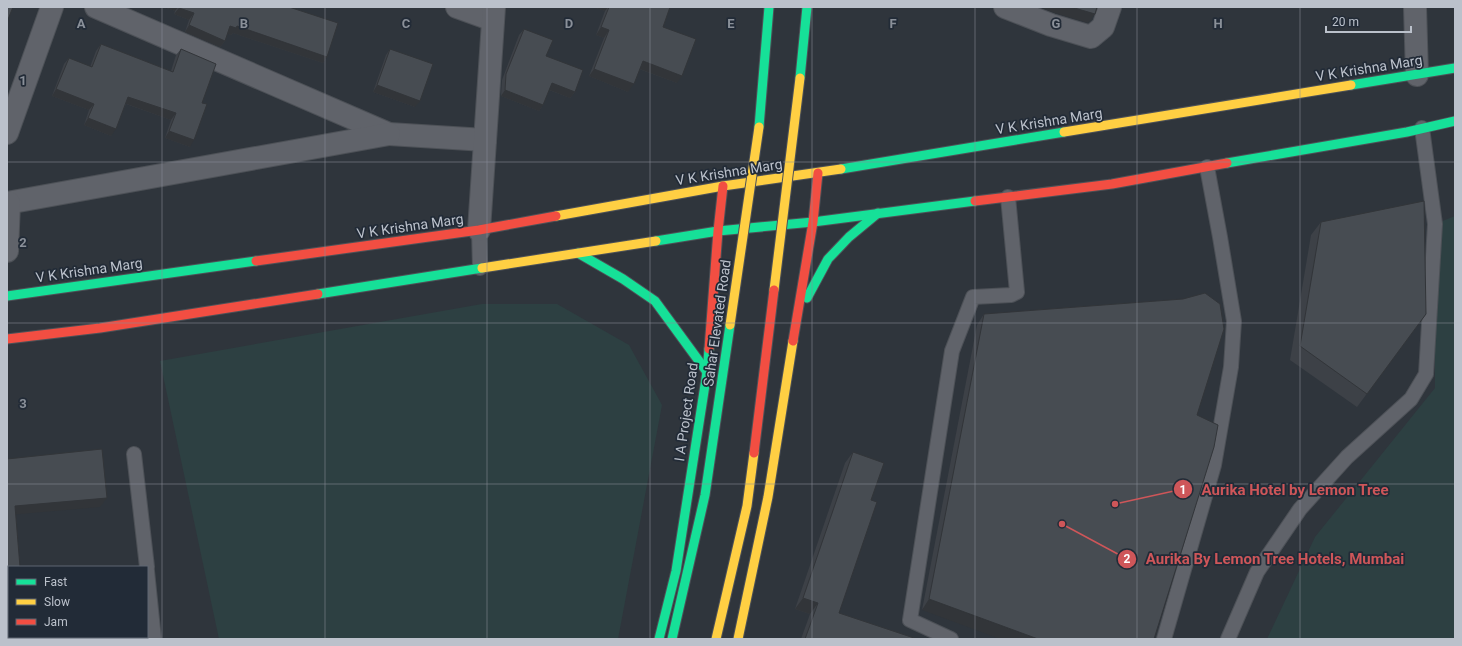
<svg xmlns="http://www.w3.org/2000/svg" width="1462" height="646" font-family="Roboto,sans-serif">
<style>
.green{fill:#2d4042}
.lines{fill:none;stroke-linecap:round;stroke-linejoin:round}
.lane-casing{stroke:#4d5157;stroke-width:16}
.street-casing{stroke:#4d5157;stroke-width:24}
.fast-casing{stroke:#4d5157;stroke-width:11}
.slow-casing{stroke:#4d5157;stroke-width:11}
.jam-casing{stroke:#4d5157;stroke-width:11}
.lane{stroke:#60636a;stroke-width:14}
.street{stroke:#60636a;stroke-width:22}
.fast{stroke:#16e098;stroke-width:9}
.slow{stroke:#ffcf43;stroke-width:9}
.jam{stroke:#f24e42;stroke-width:9}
.fast-bridge-casing{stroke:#4d5158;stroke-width:11;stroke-linecap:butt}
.slow-bridge-casing{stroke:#4d5158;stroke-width:11;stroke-linecap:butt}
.jam-bridge-casing{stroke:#4d5158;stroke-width:11;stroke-linecap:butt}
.fast-bridge{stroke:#16e098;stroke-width:9}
.slow-bridge{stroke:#ffcf43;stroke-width:9}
.jam-bridge{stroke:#f24e42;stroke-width:9}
.wall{fill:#3d4147}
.shaded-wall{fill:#323539}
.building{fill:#474c52;stroke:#323539}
.grid{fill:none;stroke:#8a9099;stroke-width:1;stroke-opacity:0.55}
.labels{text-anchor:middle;stroke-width:3.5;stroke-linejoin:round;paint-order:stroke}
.street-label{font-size:14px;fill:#bbc1cb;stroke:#222b37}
.grid-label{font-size:13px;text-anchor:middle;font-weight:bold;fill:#8a9099;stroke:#222b37;stroke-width:3.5;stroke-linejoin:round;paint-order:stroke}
.leader{fill:none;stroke:#ce5659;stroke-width:1.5}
.callout-dot{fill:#ce5659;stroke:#222b37;stroke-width:1.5}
.mark-label{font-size:12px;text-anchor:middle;font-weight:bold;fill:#fff}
.callout-label{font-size:15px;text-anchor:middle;font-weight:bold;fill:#ce5659;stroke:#222b37;stroke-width:3.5;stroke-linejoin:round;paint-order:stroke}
</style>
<rect width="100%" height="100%" fill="#2f353c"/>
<g class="green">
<polygon points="1455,216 1455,639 1267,639 1315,537 1435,388 1435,224"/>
<polygon points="482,304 557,304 629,345 662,405 618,639 219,639 160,361"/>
</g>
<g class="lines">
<g class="lane-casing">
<g id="lane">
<polyline points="479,230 480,268"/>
<polyline points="134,454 147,567"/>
<polyline points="147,571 154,639"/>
<polyline points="951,639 910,620 952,351 973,297 1011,295 1017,292 1008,197"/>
<polyline points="1164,639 1214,465 1231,367 1234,321 1220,237 1207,167"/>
<polyline points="1228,639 1257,572 1300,509 1347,457 1411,399 1426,374 1435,224 1422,128"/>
</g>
</g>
<g class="street-casing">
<g id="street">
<polyline points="96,7 389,134 485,140"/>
<polyline points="457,7 493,20"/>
<polyline points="1005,7 1051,25 1091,37 1103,27 1110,7"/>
<polyline points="1415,7 1417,75"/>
<polyline points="7,133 52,7"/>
<polyline points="7,203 389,134"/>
<polyline points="479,230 494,7"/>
<polyline points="7,251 9,203"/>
</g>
</g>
<g class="fast-casing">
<g id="fast">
<polyline points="1351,85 1455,68"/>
<polyline points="1227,163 1407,132 1455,121"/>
<polyline points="841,169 1064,132"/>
<polyline points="656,241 718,231 813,222 975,201"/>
<polyline points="578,253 623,279 655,301 707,372"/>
<polyline points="318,294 482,268"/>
<polyline points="7,296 256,261"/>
<polyline points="807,298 828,259 849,237 878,213"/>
<polyline points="659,639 676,571 707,372 709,349"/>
</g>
</g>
<g class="slow-casing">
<g id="slow">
<polyline points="1064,132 1351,85"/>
<polyline points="556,216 723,186 841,169"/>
<polyline points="482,268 656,241"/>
<polyline points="738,639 768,497 793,341"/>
</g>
</g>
<g class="jam-casing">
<g id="jam">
<polyline points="975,201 1112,184 1227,163"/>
<polyline points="256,261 479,230 556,216"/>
<polyline points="7,339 100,328 318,294"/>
<polyline points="793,341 813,222 818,173"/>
<polyline points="709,349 718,231 723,186"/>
</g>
</g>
<use href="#lane" class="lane"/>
<use href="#street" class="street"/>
<use href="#fast" class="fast"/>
<use href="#slow" class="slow"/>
<use href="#jam" class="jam"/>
<g class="fast-bridge-casing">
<g id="fast-bridge">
<polyline points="800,78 807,7"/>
<polyline points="759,127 769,7"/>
<polyline points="672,639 705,495 730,325"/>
</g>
</g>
<g class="slow-bridge-casing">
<g id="slow-bridge">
<polyline points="774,290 800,78"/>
<polyline points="730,325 759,127"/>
<polyline points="716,639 747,506 754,453"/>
</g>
</g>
<g class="jam-bridge-casing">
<polyline id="jam-bridge" points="754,453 774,290"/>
</g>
<use href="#fast-bridge" class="fast-bridge"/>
<use href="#slow-bridge" class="slow-bridge"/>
<use href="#jam-bridge" class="jam-bridge"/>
</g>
<g class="wall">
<polygon points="164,7 289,7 327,57 323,63 233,33 231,35 227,33 225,41 220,47 185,32 189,20 174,14 175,11"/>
<polygon points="593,7 670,7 663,27 677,83 639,69 628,92 589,76 604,38 596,35 605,11"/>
<polygon points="524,29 575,92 570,98 549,90 543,105 539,111 501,96 502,80 519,35"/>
<polygon points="101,44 171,71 176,55 181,49 202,103 190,147 165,138 171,120 126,104 111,136 84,125 89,110 52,96 64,64 69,58 90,67 96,51"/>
<polygon points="390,49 415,107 373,92 386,55"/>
<polygon points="1321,222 1426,314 1357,407 1290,360 1311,235"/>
<polygon points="1220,304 922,610 977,325 984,314"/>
<polygon points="853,452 871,500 839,613 917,639 801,639 810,614 795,609 845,463"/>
</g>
<g class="shaded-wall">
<polygon points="164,7 178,7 175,11"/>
<polygon points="593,7 608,7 605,11"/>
<polygon points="1039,7 1071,7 1095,14 1088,23 1055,13"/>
<polygon points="179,8 194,13 189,20 174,14"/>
<polygon points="189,25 225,41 220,47 185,32"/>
<polygon points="230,26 237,26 327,57 323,63 233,33 231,35 226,33"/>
<polygon points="601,27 609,30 604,38 596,35"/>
<polygon points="643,61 682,76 677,83 637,68"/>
<polygon points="594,69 634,84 628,92 589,76"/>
<polygon points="552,83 575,92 570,98 547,89"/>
<polygon points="377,85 420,101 415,107 373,92"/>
<polygon points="56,89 94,104 89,110 52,96"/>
<polygon points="505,90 543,105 539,111 501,96"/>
<polygon points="128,97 176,113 171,120 124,103"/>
<polygon points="88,118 116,129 111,136 84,125"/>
<polygon points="169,131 194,140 190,147 165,138"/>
<polygon points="107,498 100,507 9,515 15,506"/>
<rect x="7" y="571" width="2" height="8"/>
<polygon points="803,598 818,603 810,614 795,609"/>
<polygon points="929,599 1038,639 1000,639 922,610"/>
</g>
<g class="building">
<polygon points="7,7 13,7 7,22"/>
<polygon points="179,7 289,7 338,23 327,57 237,26 236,28 230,26 225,41 189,25 194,13 179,8"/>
<polygon points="609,7 670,7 663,27 696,39 682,76 643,61 634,84 594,69 609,30 601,27"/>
<polygon points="1071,7 1097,7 1095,14"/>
<polygon points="524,29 553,40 546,56 583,70 575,92 552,83 543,105 505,90 506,74"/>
<polygon points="101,44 173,72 181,49 216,64 202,103 207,104 194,140 169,131 176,113 128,97 116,129 88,118 94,104 56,89 69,58 92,67"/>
<polygon points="390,49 433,64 420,101 377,85"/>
<polygon points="1424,201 1426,314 1367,394 1300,346 1321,222"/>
<polygon points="1205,293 1220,304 1224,329 1197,415 1218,425 1214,447 1154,639 1038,639 929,599 984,314 1183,299"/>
<polygon points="102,449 107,498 15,506 20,567 9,567 9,571 7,571 7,459"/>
<polygon points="853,452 884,463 871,500 877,502 839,613 917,639 805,639 818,603 803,598"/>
</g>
<path class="grid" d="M162 7V639M325 7V639M487 7V639M650 7V639M812 7V639M975 7V639M1137 7V639M1300 7V639M7 162H1455M7 323H1455M7 484H1455"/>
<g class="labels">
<g class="street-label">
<text transform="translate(1369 68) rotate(-9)" y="5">V K Krishna Marg</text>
<text transform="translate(1049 121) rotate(-9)" y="5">V K Krishna Marg</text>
<text transform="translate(729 172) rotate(-9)" y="5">V K Krishna Marg</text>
<text transform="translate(410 226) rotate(-8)" y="5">V K Krishna Marg</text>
<text transform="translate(89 270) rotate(-8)" y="5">V K Krishna Marg</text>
<text transform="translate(717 323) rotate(-82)" y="5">Sahar Elevated Road</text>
<text transform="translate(686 412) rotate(-82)" y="5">I A Project Road</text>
</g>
</g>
<g class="grid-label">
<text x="81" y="28">A</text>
<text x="244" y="28">B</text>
<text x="406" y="28">C</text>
<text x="569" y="28">D</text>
<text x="731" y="28">E</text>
<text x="893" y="28">F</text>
<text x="1056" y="28">G</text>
<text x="1218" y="28">H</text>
<text x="23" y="85">1</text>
<text x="23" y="247">2</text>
<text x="23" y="408">3</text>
</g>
<path class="leader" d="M1115 504L1183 489M1062 524L1127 559"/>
<g class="callout-dot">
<circle cx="1115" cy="504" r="4"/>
<circle cx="1062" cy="524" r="4"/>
<circle cx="1183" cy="489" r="10"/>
<circle cx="1127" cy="559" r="10"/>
</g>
<g class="mark-label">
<text x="1183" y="494">1</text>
<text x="1127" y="563">2</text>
</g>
<g class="callout-label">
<text x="1295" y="495">Aurika Hotel by Lemon Tree</text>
<text x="1275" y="564">Aurika By Lemon Tree Hotels, Mumbai</text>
</g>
<rect width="1462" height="646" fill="none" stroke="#bbc1cb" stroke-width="16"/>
<rect x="8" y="566" width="140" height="72" fill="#222b37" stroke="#5f6772"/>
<rect x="16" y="579" width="20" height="6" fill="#16e098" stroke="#5f6772"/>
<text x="44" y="586" font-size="12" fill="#bbc1cb">Fast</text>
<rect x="16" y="599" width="20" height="6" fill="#ffcf43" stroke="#5f6772"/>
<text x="44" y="606" font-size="12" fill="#bbc1cb">Slow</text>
<rect x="16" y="619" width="20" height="6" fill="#f24e42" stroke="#5f6772"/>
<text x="44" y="626" font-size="12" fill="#bbc1cb">Jam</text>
<path d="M1326 26v6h85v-6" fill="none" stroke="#bbc1cb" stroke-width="2"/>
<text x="1332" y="26" font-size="12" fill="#bbc1cb" stroke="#222b37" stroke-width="3" paint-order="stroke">20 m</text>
</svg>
